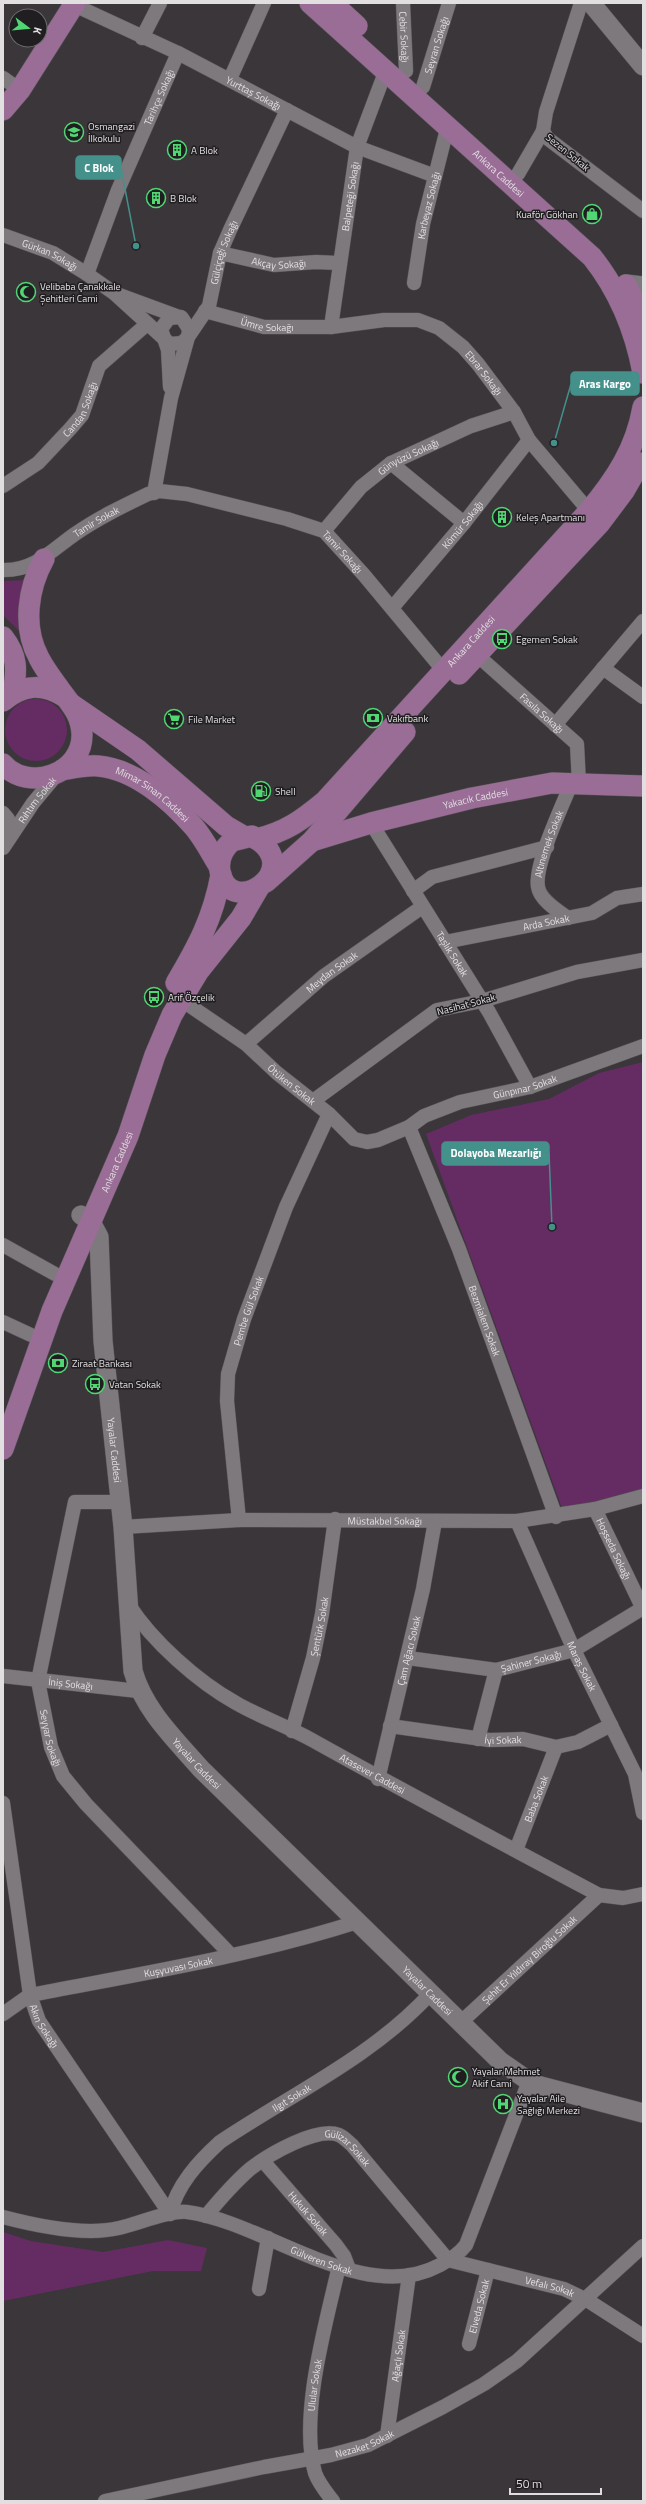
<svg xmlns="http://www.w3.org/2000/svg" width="646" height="2504" font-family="'Titillium Web',sans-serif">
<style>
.green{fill:#652c63}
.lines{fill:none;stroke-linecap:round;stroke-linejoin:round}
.street-casing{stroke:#575357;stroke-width:15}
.secondary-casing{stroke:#575357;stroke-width:20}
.primary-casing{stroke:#575357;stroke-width:22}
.street{stroke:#7e797d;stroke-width:14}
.secondary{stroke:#7e797d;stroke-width:19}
.primary{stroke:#996d96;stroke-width:21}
.labels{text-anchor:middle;stroke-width:3;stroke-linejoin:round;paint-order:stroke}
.street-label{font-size:10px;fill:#e2dfe1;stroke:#201e20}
.poi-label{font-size:10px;fill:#e2dfe1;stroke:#201e20;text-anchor:start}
.leader{fill:none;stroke:#44908b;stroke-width:1.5}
.callout-dot{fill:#44908b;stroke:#201e20;stroke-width:1.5}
.callout{fill:#44908b;stroke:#44908b;stroke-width:1.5}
.callout-label{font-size:11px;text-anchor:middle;font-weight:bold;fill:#fff}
</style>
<rect width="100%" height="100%" fill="#3a363a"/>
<g class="green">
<polygon points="28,580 22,634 3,615 3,581"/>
<circle cx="36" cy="730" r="31"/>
<polygon points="643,1062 643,1492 562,1508 426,1134 471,1115 549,1099 599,1073"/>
<polygon points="3,2232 31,2241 103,2252 168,2240 207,2248 201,2271 153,2271 3,2301"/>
</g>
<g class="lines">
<g class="street-casing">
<g id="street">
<path id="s1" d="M403 3 406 71"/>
<polyline points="581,3 546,112 543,131 547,138 643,211"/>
<path id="s2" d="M74 5 178 53 357 147 435 176"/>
<polyline points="142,38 160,3"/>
<polyline points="3,78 20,90"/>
<polyline points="230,79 264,3"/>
<path id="s3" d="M423 87 449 3"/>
<polyline points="518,174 543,131"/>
<path id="s4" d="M3 235 53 253 87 274 114 293 170 344 182 343 188 337 189 329 182 318 114 293"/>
<path id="s5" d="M220 253 274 265 316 262 338 263"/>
<path id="s6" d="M87 274 118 190 178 53"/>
<path id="s7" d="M414 283 423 224 447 129"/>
<path id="s8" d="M205 311 264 327H331L384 320H418L439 328 463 347 478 364 514 412 529 440 589 511"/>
<path id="s9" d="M331 327 357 147 386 70"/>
<polyline points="170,387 168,350 161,329 169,318 181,317"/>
<polyline points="391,463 464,523"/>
<path id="s10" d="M3 486 38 463 70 429 82 415 99 366 147 324"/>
<path id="s11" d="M154 493 171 398 188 337 209 306 220 253 230 230 287 110"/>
<path id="s12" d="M324 531 361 487 391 463 471 426 514 412"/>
<path id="s13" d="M3 570C34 571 52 550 75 534 98 518 123 506 148 494L159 491 187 494 287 519 324 531 364 575 443 670"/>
<path id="s14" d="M392 608 464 523 529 440"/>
<path id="s15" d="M477 655 577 744 579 784"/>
<polyline points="603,668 643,697"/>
<polyline points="555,725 643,621"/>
<polyline points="3,813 8,819 9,838"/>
<path id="s16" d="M371 823 489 1012 530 1087"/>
<path id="s17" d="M3 848 33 803 58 773"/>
<polyline points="413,891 432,877 547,847"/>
<path id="s18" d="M568 918C558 911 540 900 538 887 534 865 562 807 571 784"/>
<path id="s19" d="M445 942 592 913 617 898 643 894"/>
<path id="s20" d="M180 999 246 1044 277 1073 329 1114 354 1139 367 1142 378 1140 409 1127 424 1116 460 1102 530 1087 643 1046"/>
<path id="s21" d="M246 1044 324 976 422 907"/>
<polyline points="313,1101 437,1010 482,1001 577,972 643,960"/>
<path id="s22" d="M409 1127 459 1249 556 1517"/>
<polyline points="3,1245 55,1274"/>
<polyline points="3,1322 31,1335"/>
<path id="s23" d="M120 1502H75L38 1681 51 1747 63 1776 86 1804 231 1955"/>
<path id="s24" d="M595 1509 643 1609"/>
<path id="s25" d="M239 1520 227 1401 228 1374 244 1319 286 1207 329 1114"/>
<path id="s26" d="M517 1521 574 1650 635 1774 643 1813"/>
<path id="s27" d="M123 1527 239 1520 517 1521 595 1509 643 1496"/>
<path id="s28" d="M129 1605C152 1641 198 1682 236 1703 260 1717 287 1726 312 1740 407 1793 503 1844 599 1895L623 1898 643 1894"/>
<path id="s29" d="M408 1658 496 1670 574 1650 643 1608"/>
<path id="s30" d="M3 1676 138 1691"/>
<path id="s31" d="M390 1726 489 1740 523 1739 556 1747 578 1742 611 1725"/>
<path id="s32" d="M292 1731 313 1658 322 1614 335 1519"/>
<polyline points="478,1739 496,1670"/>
<path id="s33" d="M378 1779 423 1589 435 1521"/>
<path id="s34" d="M3 1803 30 1995 39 2021 170 2214"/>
<path id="s35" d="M516 1850 556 1747"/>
<path id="s36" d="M3 2014 30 1995C139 1974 251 1956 357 1922"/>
<path id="s37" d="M460 2023 599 1895"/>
<path id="s38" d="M263 2161 336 2245 344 2256 349 2269"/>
<path id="s39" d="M170 2214C177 2185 198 2162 220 2142 290 2095 372 2057 430 1994"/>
<path id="s40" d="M206 2216C220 2199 234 2183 250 2169 268 2155 317 2126 339 2135 344 2137 348 2142 352 2145L448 2260 564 2289 587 2300 643 2336"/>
<path id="s41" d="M3 2217C37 2226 85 2236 119 2228 138 2224 169 2210 187 2212 265 2222 363 2307 440 2265 450 2259 458 2255 466 2245L529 2081"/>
<polyline points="259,2289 268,2238"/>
<path id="s42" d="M469 2344 488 2270"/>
<path id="s43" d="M387 2436 409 2275"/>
<path id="s44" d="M105 2501 264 2467 331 2455 368 2445 443 2407 484 2384 517 2361 643 2246"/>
<path id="s45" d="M333 2501C326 2492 319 2484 315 2473 299 2416 326 2323 339 2266"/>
</g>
</g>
<g class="secondary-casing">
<g id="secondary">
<polyline points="591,3 643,66"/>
<polyline points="618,295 626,284 643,286"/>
<path id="s46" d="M81 1215 91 1222 99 1237 103 1341 123 1527 133 1671C144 1710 175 1739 201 1769L500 2061 533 2084 643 2113"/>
</g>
</g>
<g class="primary-casing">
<g id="primary">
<path id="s47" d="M310 3 592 257C619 291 635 330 643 373"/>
<polyline points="332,3 357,26"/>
<polyline points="3,110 20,90 75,3"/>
<polyline points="626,285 643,317"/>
<path d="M3 637C18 656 17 670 13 693"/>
<polyline points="459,674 600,523 624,491 640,463"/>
<path d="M3 701C24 684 43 683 65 697"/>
<polyline points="71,704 138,750 226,826 245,837"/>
<path d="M3 764C28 793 83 774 82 734 81 715 72 706 61 691 54 681 45 670 39 658 22 627 28 588 44 559"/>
<path id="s48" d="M62 770C74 768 86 765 98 766 135 769 171 801 194 827 204 839 211 853 219 866"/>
<path d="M252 836C310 869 229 922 220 871 218 859 223 849 232 841Z"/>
<path id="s49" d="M256 839C286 832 302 820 325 801L589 511C616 479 636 448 643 407"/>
<path id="s50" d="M312 841 371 823 472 798 552 783 643 786"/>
<polyline points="266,882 312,841 405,732"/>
<path d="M176 983C198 946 213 918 221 875"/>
<path id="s51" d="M3 1449 52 1311 128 1136 155 1055 172 1015 198 972 241 918 258 889"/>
</g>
</g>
<use href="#street" class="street"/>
<use href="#secondary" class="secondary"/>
<use href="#primary" class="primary"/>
</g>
<defs>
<g id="school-ring" transform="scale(1)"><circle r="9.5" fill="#201e20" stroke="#51d674" stroke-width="1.5"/><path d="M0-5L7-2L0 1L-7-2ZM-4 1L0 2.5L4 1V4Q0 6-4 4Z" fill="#51d674"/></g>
<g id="building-ring" transform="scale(1)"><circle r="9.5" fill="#201e20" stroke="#51d674" stroke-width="1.5"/><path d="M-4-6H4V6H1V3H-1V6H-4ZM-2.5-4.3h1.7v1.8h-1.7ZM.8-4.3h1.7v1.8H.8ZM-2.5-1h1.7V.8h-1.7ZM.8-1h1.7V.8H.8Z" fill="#51d674"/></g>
<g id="shop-ring" transform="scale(1)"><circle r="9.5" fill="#201e20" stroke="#51d674" stroke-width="1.5"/><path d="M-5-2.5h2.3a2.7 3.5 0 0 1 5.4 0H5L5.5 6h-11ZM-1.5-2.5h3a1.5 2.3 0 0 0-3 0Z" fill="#51d674"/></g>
<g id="mosque-ring" transform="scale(1)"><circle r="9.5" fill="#201e20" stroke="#51d674" stroke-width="1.5"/><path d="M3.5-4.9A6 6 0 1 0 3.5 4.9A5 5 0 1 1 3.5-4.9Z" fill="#51d674"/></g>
<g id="bus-ring" transform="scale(1)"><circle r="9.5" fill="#201e20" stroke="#51d674" stroke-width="1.5"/><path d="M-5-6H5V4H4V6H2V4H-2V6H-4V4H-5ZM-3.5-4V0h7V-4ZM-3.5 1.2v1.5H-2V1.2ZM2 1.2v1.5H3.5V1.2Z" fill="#51d674"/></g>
<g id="bank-ring" transform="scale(1)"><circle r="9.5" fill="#201e20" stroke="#51d674" stroke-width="1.5"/><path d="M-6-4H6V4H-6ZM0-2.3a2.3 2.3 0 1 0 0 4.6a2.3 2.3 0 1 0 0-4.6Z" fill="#51d674"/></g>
<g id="supermarket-ring" transform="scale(1)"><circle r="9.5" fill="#201e20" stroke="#51d674" stroke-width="1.5"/><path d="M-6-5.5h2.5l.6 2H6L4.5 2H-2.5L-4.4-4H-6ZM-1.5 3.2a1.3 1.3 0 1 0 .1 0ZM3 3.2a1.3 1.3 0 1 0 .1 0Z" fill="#51d674"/></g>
<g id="fuel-ring" transform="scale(1)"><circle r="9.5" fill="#201e20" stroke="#51d674" stroke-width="1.5"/><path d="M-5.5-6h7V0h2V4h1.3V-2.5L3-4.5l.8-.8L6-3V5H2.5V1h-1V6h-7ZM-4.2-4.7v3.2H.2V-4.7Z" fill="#51d674"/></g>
<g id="hospital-ring" transform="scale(1)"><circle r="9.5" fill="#201e20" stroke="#51d674" stroke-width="1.5"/><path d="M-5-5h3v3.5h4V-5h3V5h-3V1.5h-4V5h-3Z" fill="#51d674"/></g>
</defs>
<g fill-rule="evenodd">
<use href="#school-ring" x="74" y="132"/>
<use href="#building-ring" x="177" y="150"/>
<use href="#building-ring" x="156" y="198"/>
<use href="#shop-ring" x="592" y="214"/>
<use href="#mosque-ring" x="26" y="292"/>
<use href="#building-ring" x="502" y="517"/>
<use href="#bus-ring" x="502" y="639"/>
<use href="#bank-ring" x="373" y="718"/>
<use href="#supermarket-ring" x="174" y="719"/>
<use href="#fuel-ring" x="261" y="791"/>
<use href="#bus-ring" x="154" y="997"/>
<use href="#bank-ring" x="58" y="1363"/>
<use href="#bus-ring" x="95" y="1384"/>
<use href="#mosque-ring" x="458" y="2077"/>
<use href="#hospital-ring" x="503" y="2104"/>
</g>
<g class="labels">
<g class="street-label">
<text dy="4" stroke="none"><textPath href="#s1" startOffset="34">Cebir Sokağı</textPath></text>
<text dy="4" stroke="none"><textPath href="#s3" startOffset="44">Seyran Sokağı</textPath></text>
<text dy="4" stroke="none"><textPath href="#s2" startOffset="200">Yurttaş Sokağı</textPath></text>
<text dy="4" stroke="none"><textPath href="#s6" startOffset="191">Tarihçe Sokağı</textPath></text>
<text transform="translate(568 152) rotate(39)" y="4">Sezen Sokak</text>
<text dy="4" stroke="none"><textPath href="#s47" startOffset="254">Ankara Caddesi</textPath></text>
<text dy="4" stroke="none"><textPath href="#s9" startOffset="132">Balpeteği Sokağı</textPath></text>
<text dy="4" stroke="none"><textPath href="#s7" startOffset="79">Karbeyaz Sokağı</textPath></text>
<text dy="4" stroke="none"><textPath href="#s11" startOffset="253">Gülçiçeği Sokağı</textPath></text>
<text dy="4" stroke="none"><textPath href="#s4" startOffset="51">Gürkan Sokağı</textPath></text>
<text dy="4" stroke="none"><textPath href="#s5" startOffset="60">Akçay Sokağı</textPath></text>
<text dy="4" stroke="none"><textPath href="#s8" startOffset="64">Ümre Sokağı</textPath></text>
<text dy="4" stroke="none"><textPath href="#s8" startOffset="302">Ebrar Sokağı</textPath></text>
<text dy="4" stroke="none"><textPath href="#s10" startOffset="111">Candan Sokağı</textPath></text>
<text dy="4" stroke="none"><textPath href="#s12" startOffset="114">Günyüzü Sokağı</textPath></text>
<text dy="4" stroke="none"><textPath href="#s13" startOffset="107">Tamir Sokak</textPath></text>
<text dy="4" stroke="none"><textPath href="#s14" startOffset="109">Kömür Sokağı</textPath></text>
<text dy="4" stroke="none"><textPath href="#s13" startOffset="375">Tamir Sokağı</textPath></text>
<text dy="4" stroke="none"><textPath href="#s49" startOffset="296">Ankara Caddesi</textPath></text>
<text dy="4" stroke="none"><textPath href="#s15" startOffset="87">Fasıla Sokağı</textPath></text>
<text dy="4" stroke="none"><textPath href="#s48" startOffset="99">Mimar Sinan Caddesi</textPath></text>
<text dy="4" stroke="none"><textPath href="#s50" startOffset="169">Yakacık Caddesi</textPath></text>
<text dy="4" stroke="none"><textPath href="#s17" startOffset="59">Rıhtım Sokak</textPath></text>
<text dy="4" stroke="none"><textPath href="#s18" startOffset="89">Altınemek Sokak</textPath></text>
<text dy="4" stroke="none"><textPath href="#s19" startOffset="103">Arda Sokak</textPath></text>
<text dy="4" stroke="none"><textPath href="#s16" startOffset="154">Taşlık Sokak</textPath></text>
<text dy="4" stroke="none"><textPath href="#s21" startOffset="112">Meydan Sokak</textPath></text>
<text transform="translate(466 1004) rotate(-15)" y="4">Nasihat Sokak</text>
<text dy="4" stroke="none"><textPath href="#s20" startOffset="141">Ötüken Sokak</textPath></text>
<text dy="4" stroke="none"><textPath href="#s20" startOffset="406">Günpınar Sokak</textPath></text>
<text dy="4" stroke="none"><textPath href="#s51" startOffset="309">Ankara Caddesi</textPath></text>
<text dy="4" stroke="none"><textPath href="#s25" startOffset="213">Pembe Gül Sokak</textPath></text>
<text dy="4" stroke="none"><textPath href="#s22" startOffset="208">Bezmialem Sokak</textPath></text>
<text dy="4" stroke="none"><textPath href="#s46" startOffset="243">Yayalar Caddesi</textPath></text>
<text dy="4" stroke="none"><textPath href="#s27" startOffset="262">Müstakbel Sokağı</textPath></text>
<text dy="4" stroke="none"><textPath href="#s24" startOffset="44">Hoşseda Sokağı</textPath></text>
<text dy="4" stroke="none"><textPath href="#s32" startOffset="108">Şentürk Sokak</textPath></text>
<text dy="4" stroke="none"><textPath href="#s33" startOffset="132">Çam Ağacı Sokak</textPath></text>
<text dy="4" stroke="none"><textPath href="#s29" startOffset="125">Şahiner Sokağı</textPath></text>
<text dy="4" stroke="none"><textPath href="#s26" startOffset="159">Maraş Sokak</textPath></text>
<text dy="4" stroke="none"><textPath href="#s30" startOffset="68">İniş Sokağı</textPath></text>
<text dy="4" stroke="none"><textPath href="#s23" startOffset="286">Seyyar Sokağı</textPath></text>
<text dy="4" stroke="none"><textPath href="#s31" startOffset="114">İyi Sokak</textPath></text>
<text dy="4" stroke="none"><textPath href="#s46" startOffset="578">Yayalar Caddesi</textPath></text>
<text dy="4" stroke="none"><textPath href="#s28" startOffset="300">Atasever Caddesi</textPath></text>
<text dy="4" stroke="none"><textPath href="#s35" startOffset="55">Baba Sokak</textPath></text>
<text dy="4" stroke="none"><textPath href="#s37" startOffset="94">Şehit Er Yıldıray Biroğlu Sokak</textPath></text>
<text dy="4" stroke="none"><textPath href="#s36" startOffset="184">Kuşyuvası Sokak</textPath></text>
<text dy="4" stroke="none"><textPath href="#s46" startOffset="902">Yayalar Caddesi</textPath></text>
<text dy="4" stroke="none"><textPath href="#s34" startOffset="228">Akın Sokağı</textPath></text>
<text dy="4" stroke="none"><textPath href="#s39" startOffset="173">Ilgıt Sokak</textPath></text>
<text dy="4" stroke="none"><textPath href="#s40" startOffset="176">Gülizar Sokak</textPath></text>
<text dy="4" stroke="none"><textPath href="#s38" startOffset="69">Hukuk Sokak</textPath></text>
<text dy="4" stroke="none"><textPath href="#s41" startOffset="331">Gülveren Sokak</textPath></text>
<text dy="4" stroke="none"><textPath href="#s40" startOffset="434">Vefalı Sokak</textPath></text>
<text dy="4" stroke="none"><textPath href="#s42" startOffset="39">Elveda Sokak</textPath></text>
<text dy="4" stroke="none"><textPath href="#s43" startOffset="81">Ağaçlı Sokak</textPath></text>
<text dy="4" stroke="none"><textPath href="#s45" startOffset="122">Ulular Sokak</textPath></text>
<text dy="4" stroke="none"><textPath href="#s44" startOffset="266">Nezaket Sokak</textPath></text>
</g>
<g class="poi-label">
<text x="88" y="130">Osmangazi<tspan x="88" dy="12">İlkokulu</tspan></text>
<text x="191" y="154">A Blok</text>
<text x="170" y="202">B Blok</text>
<text x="578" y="218" text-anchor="end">Kuaför Gökhan</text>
<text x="40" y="290">Velibaba Çanakkale<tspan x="40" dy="12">Şehitleri Cami</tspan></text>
<text x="516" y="521">Keleş Apartmanı</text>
<text x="516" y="643">Egemen Sokak</text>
<text x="387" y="722">Vakıfbank</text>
<text x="188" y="723">File Market</text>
<text x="275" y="795">Shell</text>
<text x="168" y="1001">Arif Özçelik</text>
<text x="72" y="1367">Ziraat Bankası</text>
<text x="109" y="1388">Vatan Sokak</text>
<text x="472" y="2075">Yayalar Mehmet<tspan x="472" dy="12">Akif Cami</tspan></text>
<text x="517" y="2102">Yayalar Aile<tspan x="517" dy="12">Sağlığı Merkezi</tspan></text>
</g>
</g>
<path class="leader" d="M136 246L121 168M554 443L571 384M552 1227L549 1153"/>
<g class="callout-dot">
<circle cx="136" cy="246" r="4"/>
<circle cx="554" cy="443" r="4"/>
<circle cx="552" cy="1227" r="4"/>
</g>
<g class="callout">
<rect x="76" y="156" width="45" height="23" rx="4"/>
<rect x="571" y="372" width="68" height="23" rx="4"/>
<rect x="442" y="1142" width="107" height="23" rx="4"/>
</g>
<g class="callout-label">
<text x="99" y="172">C Blok</text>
<text x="605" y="388">Aras Kargo</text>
<text x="496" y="1157">Dolayoba Mezarlığı</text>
</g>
<rect width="646" height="2504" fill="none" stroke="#e2dfe1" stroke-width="8"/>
<g transform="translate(28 28) rotate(106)"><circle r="19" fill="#201e20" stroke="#6e6b6d"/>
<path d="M0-3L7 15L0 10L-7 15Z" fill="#51d674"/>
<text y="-6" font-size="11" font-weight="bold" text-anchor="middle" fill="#e2dfe1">K</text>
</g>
<path d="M510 2488v6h91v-6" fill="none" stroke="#e2dfe1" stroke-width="2"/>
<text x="516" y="2488" font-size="12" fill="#e2dfe1" stroke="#201e20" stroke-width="3" paint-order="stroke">50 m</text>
</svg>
